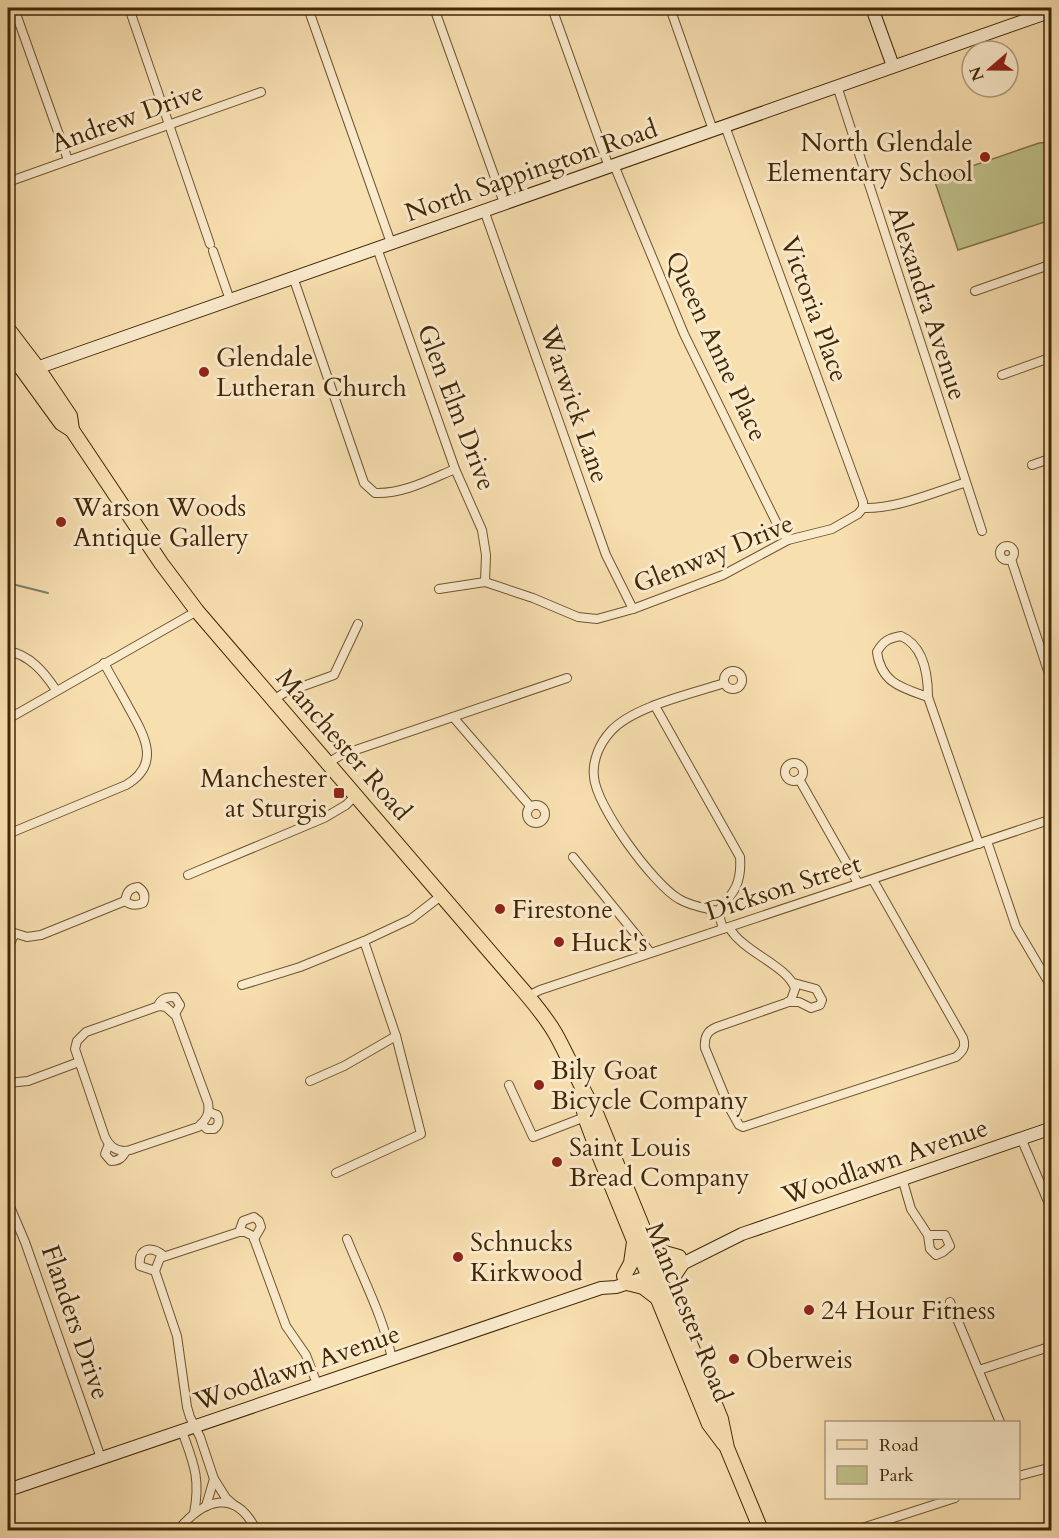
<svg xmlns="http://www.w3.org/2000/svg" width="1059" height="1538" font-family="Cardo,serif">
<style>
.green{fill:#c0c189;stroke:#807448;stroke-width:1.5}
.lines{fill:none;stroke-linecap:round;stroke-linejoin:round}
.stream{stroke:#78806b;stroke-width:2}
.street-casing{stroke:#6e5530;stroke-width:10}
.secondary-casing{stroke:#402706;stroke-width:14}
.primary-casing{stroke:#402706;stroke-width:16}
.street{stroke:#faeacc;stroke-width:8}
.secondary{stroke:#faeacc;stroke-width:12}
.primary{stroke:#f8dfb0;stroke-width:14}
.poi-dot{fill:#8f2418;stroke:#faeacc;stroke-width:2}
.labels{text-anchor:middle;stroke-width:6;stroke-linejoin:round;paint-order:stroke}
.street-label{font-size:26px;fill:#402706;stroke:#faeacc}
.poi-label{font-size:26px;fill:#402706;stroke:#faeacc;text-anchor:start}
</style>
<rect width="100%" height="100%" fill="#f8dfb0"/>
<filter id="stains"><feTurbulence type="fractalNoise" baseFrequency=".00333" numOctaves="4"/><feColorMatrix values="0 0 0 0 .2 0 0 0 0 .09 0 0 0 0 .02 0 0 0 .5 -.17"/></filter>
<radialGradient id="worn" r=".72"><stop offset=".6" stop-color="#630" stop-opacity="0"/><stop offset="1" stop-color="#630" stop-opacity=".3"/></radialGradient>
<polygon class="green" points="1051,142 1051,220 958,250 934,179 1039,143"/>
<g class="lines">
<polyline class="stream" points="8,583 48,593"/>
<g class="street-casing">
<g id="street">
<polyline points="14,8 68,160"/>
<polyline points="129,8 210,244"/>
<polyline points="308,8 391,243"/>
<polyline points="434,8 504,203"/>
<polyline points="552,8 609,167"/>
<polyline points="670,8 713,130"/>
<polyline points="837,86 982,531"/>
<polyline points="725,126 863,502 863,508"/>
<polyline points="614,165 684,334 780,530 788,540"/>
<polyline points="8,182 261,92"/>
<polyline points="484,210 606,555 633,609"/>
<polyline points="377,248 455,469 482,530 486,555 485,582"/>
<polyline points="213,251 230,300"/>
<path d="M293 277 364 483 375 493C403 494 429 480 455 469"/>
<polyline points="975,291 1052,264"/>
<polyline points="1002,375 1052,357"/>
<polyline points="1032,465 1052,458"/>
<circle cx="1007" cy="553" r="7"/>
<polyline points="1011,559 1052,683"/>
<path d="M439 589 485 582 533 598 578 617 597 619 633 609 723 575 788 540 832 529 858 514 863 508C897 509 932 493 964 483"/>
<path d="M901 636C924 646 928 674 928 697 902 688 881 683 877 652 883 641 889 638 901 636Z"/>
<path d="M8 651C30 655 44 672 56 690"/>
<circle cx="733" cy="680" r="9"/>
<polyline points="928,697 979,844"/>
<polyline points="273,700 284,693 334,675 358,624"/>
<path d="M655 706 740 857C742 883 734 893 718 911"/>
<polyline points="453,717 530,806"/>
<polyline points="8,719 197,611"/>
<circle cx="794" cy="772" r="9"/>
<polyline points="328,763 341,755 567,678"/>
<polyline points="799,779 858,883"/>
<circle cx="536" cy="814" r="9"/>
<path d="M8 834 126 785C162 764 144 735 129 708 121 693 112 678 104 663"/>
<polyline points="987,841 1016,927 1052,988"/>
<polyline points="573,857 650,952"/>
<polyline points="188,875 324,818 346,805 356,795"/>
<path d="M718 911C705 908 690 906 679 899 653 884 596 806 594 777 592 760 600 743 611 731 634 706 692 694 724 683"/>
<polyline points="718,911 723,929"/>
<path d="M729 927C742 952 789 966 795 989L791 1000 786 1003 717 1027C707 1031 704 1037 705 1048L730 1109 739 1125 743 1127 956 1057C963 1051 966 1047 963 1038L873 880"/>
<path d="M8 931 27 937 41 935 125 901C131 906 136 906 143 903 146 896 144 891 138 887 129 888 127 892 125 901"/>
<polyline points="8,948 14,935"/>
<polyline points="242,985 300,967 364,941 411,919 442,895"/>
<polyline points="528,996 540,990 1052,819"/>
<polyline points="788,1002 799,1002 811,1008 820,1005 822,1000 816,989 794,983"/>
<path d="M158 1006C161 998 167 997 175 997L180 1005 175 1014"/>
<path d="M159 1006 166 1007 176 1016 208 1103C210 1114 206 1120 198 1127L130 1150C119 1153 110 1148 105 1137L75 1049 77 1041 86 1032Z"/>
<polyline points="310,1081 344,1066 396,1036"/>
<polyline points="8,1083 28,1081 79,1062"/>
<polyline points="509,1085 533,1137 585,1117"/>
<path d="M201 1124 207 1129H214C219 1125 220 1121 217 1115L209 1112"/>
<polyline points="1021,1138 1052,1211"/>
<path d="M109 1144 105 1154 111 1161C119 1161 122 1158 126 1151"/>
<polyline points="336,1173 421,1134 396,1036 364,941"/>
<polyline points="902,1178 911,1209 928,1235 930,1249 936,1255 943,1252 950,1246 945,1235 928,1235"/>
<polyline points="8,1202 25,1242 101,1458"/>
<polyline points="1052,1226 1049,1233 1052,1240"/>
<polyline points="239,1232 243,1221 254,1217 259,1221 261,1227 254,1239"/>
<path d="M347 1239C363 1279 383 1316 392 1359"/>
<path d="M155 1271 140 1266C138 1248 151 1245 164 1256"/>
<polyline points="950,1302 1000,1422"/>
<polyline points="979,1370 1052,1346"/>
<path d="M182 1431C193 1462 201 1478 194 1513"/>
<polyline points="1018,1476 1052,1467"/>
<polyline points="234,1505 226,1498 214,1479 200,1437 190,1417 187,1407 177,1336 155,1271 160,1258 239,1232 245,1232 253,1236 286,1326 306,1355 317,1384"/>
<polyline points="206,1506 214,1479"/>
<path d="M178 1530C203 1500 235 1487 256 1530"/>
<polyline points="856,1530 955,1498"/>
</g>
</g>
<g class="secondary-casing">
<g id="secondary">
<polyline points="872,8 893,66"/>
<polyline points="28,371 1052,11"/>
<polyline points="8,1490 601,1288 616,1287 672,1269 742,1234 1052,1128"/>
</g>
</g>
<g class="primary-casing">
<g id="primary">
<polyline points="8,329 37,367 70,416 72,430"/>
<path d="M8 350 61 423 72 430 161 563 197 611 515 981C529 997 544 1014 555 1033 570 1059 580 1087 596 1113L721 1419 727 1448 761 1530"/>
<polyline points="581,1094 585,1117 601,1160 709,1424 724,1444"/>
<polyline points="649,1243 661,1252 679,1257"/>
<polyline points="624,1276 631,1263 634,1242"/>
<polyline points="627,1283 643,1287 656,1297"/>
<polyline points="670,1295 673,1277 681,1265"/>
</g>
</g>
<use href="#street" class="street"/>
<use href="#secondary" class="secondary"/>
<use href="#primary" class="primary"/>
</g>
<g class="poi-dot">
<circle cx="985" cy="157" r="6"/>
<circle cx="204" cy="372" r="6"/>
<circle cx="61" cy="522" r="6"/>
<rect x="333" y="787" width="12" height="12" rx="3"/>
<circle cx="500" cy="909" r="6"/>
<circle cx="559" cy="942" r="6"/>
<circle cx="539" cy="1085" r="6"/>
<circle cx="557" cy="1162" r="6"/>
<circle cx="458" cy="1257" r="6"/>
<circle cx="809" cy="1310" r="6"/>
<circle cx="734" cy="1359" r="6"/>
</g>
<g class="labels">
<g class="street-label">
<text transform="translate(127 117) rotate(-20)" y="9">Andrew Drive</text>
<text transform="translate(531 170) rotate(-19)" y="9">North Sappington Road</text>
<text transform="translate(928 303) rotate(72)" y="9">Alexandra Avenue</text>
<text transform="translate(815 309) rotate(70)" y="9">Victoria Place</text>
<text transform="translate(717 346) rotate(65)" y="9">Queen Anne Place</text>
<text transform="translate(575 404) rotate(71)" y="9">Warwick Lane</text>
<text transform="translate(457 407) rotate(69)" y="9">Glen Elm Drive</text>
<text transform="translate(713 553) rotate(-22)" y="9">Glenway Drive</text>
<text transform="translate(344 744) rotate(49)" y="9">Manchester Road</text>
<text transform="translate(783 887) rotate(-18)" y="9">Dickson Street</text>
<text transform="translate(885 1161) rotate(-19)" y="9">Woodlawn Avenue</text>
<text transform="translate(689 1312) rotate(68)" y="9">Manchester Road</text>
<text transform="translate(76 1322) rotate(71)" y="9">Flanders Drive</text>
<text transform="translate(297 1367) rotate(-19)" y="9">Woodlawn Avenue</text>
</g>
<g class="poi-label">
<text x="973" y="151" text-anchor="end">North Glendale<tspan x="973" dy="30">Elementary School</tspan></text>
<text x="216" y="366">Glendale<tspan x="216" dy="30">Lutheran Church</tspan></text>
<text x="73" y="516">Warson Woods<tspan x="73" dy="30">Antique Gallery</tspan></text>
<text x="327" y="787" text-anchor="end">Manchester<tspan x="327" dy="30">at Sturgis</tspan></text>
<text x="512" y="918">Firestone</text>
<text x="571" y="951">Huck's</text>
<text x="551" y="1079">Bily Goat<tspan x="551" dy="30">Bicycle Company</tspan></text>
<text x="569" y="1156">Saint Louis<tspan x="569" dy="30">Bread Company</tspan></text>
<text x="470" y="1251">Schnucks<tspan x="470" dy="30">Kirkwood</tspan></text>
<text x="821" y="1319">24 Hour Fitness</text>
<text x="746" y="1368">Oberweis</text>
</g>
</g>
<rect width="1059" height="1538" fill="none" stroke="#f8dfb0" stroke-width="30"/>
<rect x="9" y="9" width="1041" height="1520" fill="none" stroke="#402706" stroke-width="3"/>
<rect x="15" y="15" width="1029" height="1508" fill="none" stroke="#402706" stroke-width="1.5"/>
<rect x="825" y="1421" width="195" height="78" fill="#faeacc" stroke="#b09c7d" stroke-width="1.5"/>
<rect x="837" y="1440" width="30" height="9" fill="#f8dfb0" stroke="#b09c7d" stroke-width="1.5"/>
<text x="879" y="1451" font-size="18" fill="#402706">Road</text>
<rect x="837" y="1466" width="30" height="18" fill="#c0c189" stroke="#b09c7d" stroke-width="1.5"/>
<text x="879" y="1481" font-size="18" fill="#402706">Park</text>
<g transform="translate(990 69) rotate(250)"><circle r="28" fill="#faeacc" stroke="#b09c7d" stroke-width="1.5"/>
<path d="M0-4.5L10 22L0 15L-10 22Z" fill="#8f2418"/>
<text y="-9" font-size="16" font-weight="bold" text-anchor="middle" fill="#402706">N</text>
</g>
<rect width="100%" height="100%" filter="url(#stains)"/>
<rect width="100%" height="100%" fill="url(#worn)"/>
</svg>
